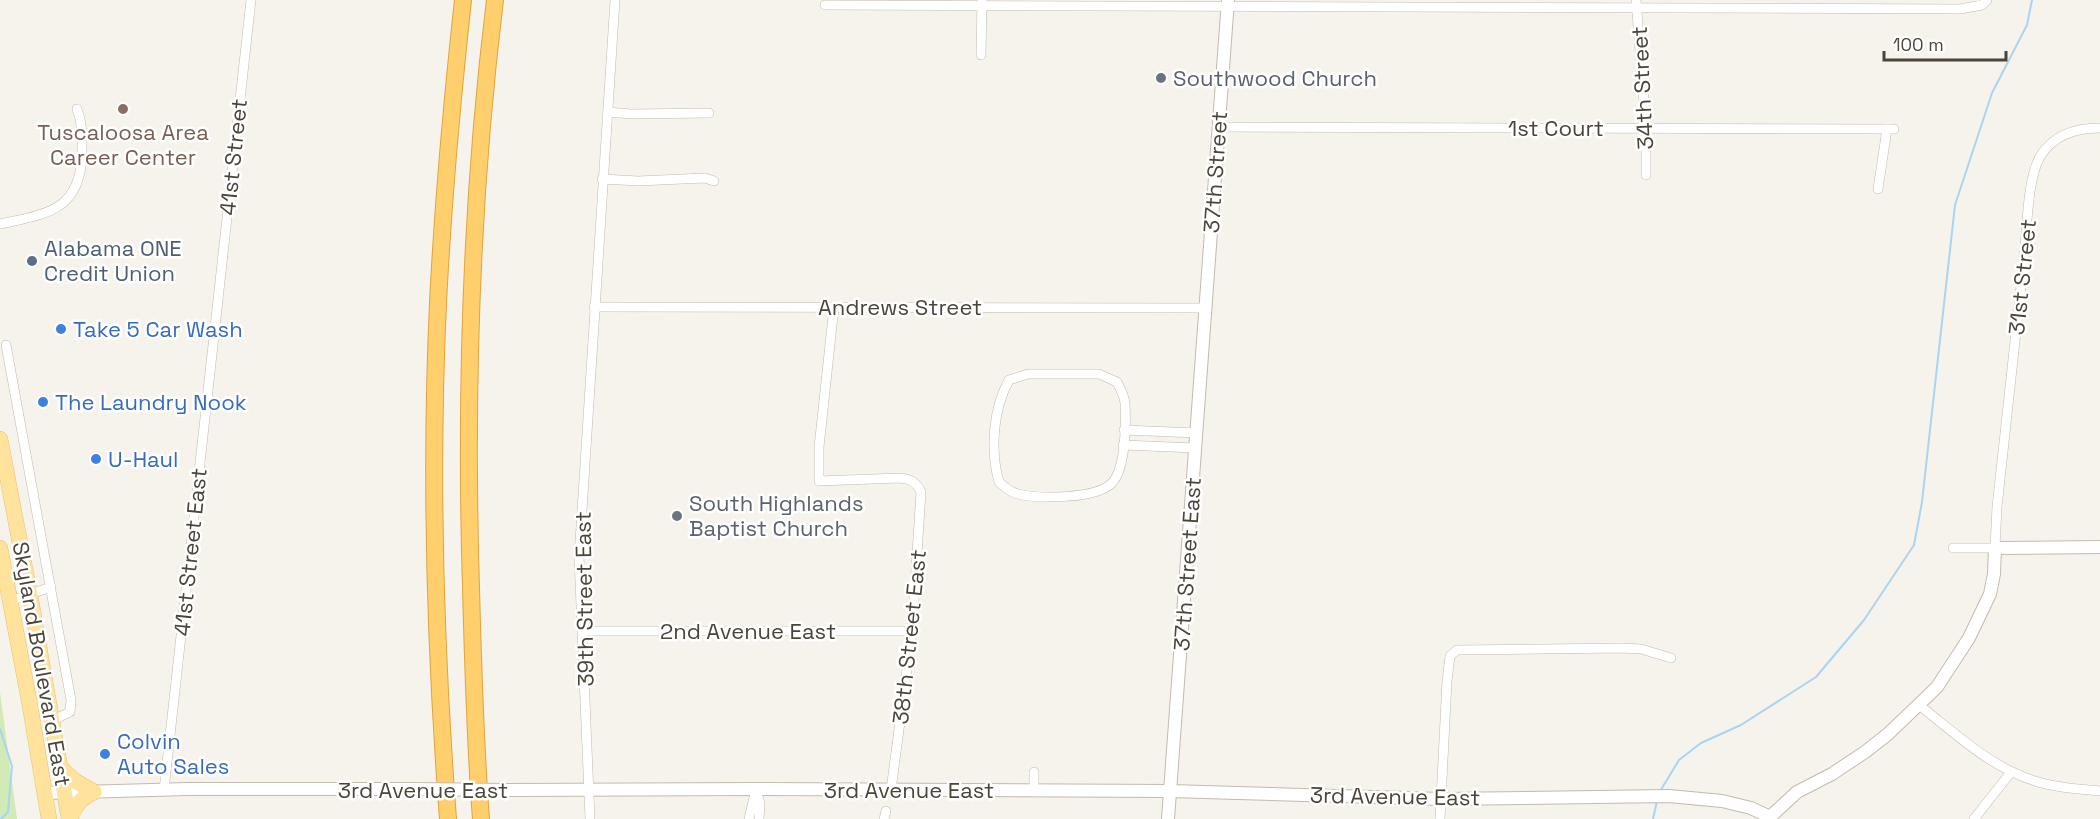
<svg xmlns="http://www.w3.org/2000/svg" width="2100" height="819" font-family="'Space Grotesk',sans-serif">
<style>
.green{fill:#d2eab5}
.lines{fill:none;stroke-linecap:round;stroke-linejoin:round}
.stream{stroke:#a9d4f2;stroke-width:2}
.minor-casing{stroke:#c2bbae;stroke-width:10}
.tertiary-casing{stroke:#c2bbae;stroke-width:14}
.primary-casing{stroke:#e6c16a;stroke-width:16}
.motorway-casing{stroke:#e0a43c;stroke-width:18}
.minor{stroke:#fff;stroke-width:9}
.tertiary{stroke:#fff;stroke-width:12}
.primary{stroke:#ffe39c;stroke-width:15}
.motorway{stroke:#ffcf6e;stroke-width:16}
.tertiary-bridge-casing{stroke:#c2bbae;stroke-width:14;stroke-linecap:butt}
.tertiary-bridge{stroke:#fff;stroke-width:12}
.worship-dot{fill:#6b7280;stroke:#fff;stroke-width:2}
.education-dot{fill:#8d6e63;stroke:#fff;stroke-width:2}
.service-dot{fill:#5c6f8a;stroke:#fff;stroke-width:2}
.shop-dot{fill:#3f7fe0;stroke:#fff;stroke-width:2}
.labels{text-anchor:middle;stroke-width:5;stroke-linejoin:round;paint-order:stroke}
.worship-label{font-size:22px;fill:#5b616d;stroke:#fff;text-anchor:start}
.street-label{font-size:22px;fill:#4b4439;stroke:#fff}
.education-label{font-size:22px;fill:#785e54;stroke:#fff}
.service-label{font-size:22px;fill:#4e5e75;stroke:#fff;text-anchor:start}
.shop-label{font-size:22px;fill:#366cbe;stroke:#fff;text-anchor:start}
</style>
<rect width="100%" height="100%" fill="#f6f3ec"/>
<polygon class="green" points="0,692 17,819 0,819"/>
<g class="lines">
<g class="stream">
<polyline points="0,729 12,766 8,812 1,819"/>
<polyline points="1659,793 1679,760 1701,743 1741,725 1816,677 1864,620 1914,545 1922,502 1955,205 1992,93 2027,25 2032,0"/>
<polyline points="1653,819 1657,801"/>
</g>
<g class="minor-casing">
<g id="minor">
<polyline points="1636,0 1646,128 1646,175"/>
<polyline points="825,5 1960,9 1982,5 1987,0"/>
<polyline points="981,55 982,1"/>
<polyline points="608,112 631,114 709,113"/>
<polyline points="1218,127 1894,129"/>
<polyline points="602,179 638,181 705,178 714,181"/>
<polyline points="1878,189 1887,129"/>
<path d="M0 224C46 214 80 211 82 155 82 138 83 124 77 109"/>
<polyline points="594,307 1205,308"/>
<path d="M834 307 819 447V481L899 478C911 479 916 482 921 492L912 631 891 790"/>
<polyline points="6,345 71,700 70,712 53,720"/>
<path d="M1028 374H1099L1117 382C1120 388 1124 395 1125 403 1126 423 1126 468 1112 483 1097 499 1039 499 1018 494 1010 492 1004 487 999 482 990 450 993 409 1009 380Z"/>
<polyline points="1124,430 1197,433"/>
<polyline points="1123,445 1195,448"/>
<path d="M1953 548H1995L1997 507C2006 424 2015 341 2024 258 2027 231 2027 177 2041 155 2054 135 2077 128 2100 128"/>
<polyline points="10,601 51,587"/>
<polyline points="583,631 912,631"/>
<path d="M1919 705C1956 734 1990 767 2035 781 2056 788 2079 789 2100 791"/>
<polyline points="1034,772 1034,790"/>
<polyline points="756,789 760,804 759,819"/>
<polyline points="164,790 251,0"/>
<polyline points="590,819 579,557 615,0"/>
<polyline points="749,819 756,789"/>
<polyline points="884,819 886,811"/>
<polyline points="1440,819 1447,681 1450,656 1457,650 1621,648 1641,649 1671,658"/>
<polyline points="1974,819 2011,772"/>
</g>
</g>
<g class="tertiary-casing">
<g id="tertiary">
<polyline points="511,790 756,789 1170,791 1441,799 1669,796 1722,801 1751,808 1770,817 1797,792 1832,774 1865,752 1888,734 1937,687 1969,638 1990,594 1994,574 1995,548 2100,547"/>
<polyline points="45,793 187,789 411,789"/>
<polyline points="1168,819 1228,0"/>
</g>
</g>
<g class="primary-casing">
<g id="primary">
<polyline points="0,439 30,595 69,819"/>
<polyline points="0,548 29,700 49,819"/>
<polyline points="61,768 75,781 94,792"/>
<path d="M70 819C75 805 81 798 94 792"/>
</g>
</g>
<g class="motorway-casing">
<g id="motorway">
<path d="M448 819C435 647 430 475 438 303 443 202 452 101 463 0"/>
<path d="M481 819C475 742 473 665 471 588 465 392 471 195 495 0"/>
</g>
</g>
<use href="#minor" class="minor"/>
<use href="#tertiary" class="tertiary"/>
<use href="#primary" class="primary"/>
<use href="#motorway" class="motorway"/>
<g class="tertiary-bridge-casing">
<polyline id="tertiary-bridge" points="411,789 511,790"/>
</g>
<use href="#tertiary-bridge" class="tertiary-bridge"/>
</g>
<g class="worship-dot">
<circle cx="1161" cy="78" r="6"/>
<circle cx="677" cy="516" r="6"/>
</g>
<circle class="education-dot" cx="123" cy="109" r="6"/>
<circle class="service-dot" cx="32" cy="261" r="6"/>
<g class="shop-dot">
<circle cx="61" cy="329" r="6"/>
<circle cx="43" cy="402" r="6"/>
<circle cx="96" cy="459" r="6"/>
<circle cx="105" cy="754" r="6"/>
</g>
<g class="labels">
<g class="worship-label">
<text x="1173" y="86">Southwood Church</text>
<text x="689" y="511">South Highlands<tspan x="689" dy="25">Baptist Church</tspan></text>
</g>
<g class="street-label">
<text transform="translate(1642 88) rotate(-93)" y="8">34th Street</text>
<text x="1556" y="136">1st Court</text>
<text transform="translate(233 157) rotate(-84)" y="8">41st Street</text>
<text transform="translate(1215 172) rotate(-86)" y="8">37th Street</text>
<text transform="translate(2022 277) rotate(-84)" y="8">31st Street</text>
<text x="900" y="315">Andrews Street</text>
<text transform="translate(190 552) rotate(-84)" y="8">41st Street East</text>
<text transform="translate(1187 564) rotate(-86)" y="8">37th Street East</text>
<text transform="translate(584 599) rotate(-91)" y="8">39th Street East</text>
<text x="748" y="639">2nd Avenue East</text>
<text transform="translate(909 637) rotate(-84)" y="8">38th Street East</text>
<text transform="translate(42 664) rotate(80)" y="8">Skyland Boulevard East</text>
<text x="423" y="798">3rd Avenue East</text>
<text x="909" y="798">3rd Avenue East</text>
<text transform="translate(1395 796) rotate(1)" y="8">3rd Avenue East</text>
</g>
<g class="education-label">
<text x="123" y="140">Tuscaloosa Area<tspan x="123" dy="25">Career Center</tspan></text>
</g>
<g class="service-label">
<text x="44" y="256">Alabama ONE<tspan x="44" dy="25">Credit Union</tspan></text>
</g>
<g class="shop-label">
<text x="73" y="337">Take 5 Car Wash</text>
<text x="55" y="410">The Laundry Nook</text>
<text x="108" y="467">U-Haul</text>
<text x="117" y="749">Colvin<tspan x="117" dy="25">Auto Sales</tspan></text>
</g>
</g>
<path d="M1884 51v9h122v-9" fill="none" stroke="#4b4439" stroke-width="3"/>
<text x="1893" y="51" font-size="18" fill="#4b4439" stroke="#ffffff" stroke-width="4.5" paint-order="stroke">100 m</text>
</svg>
